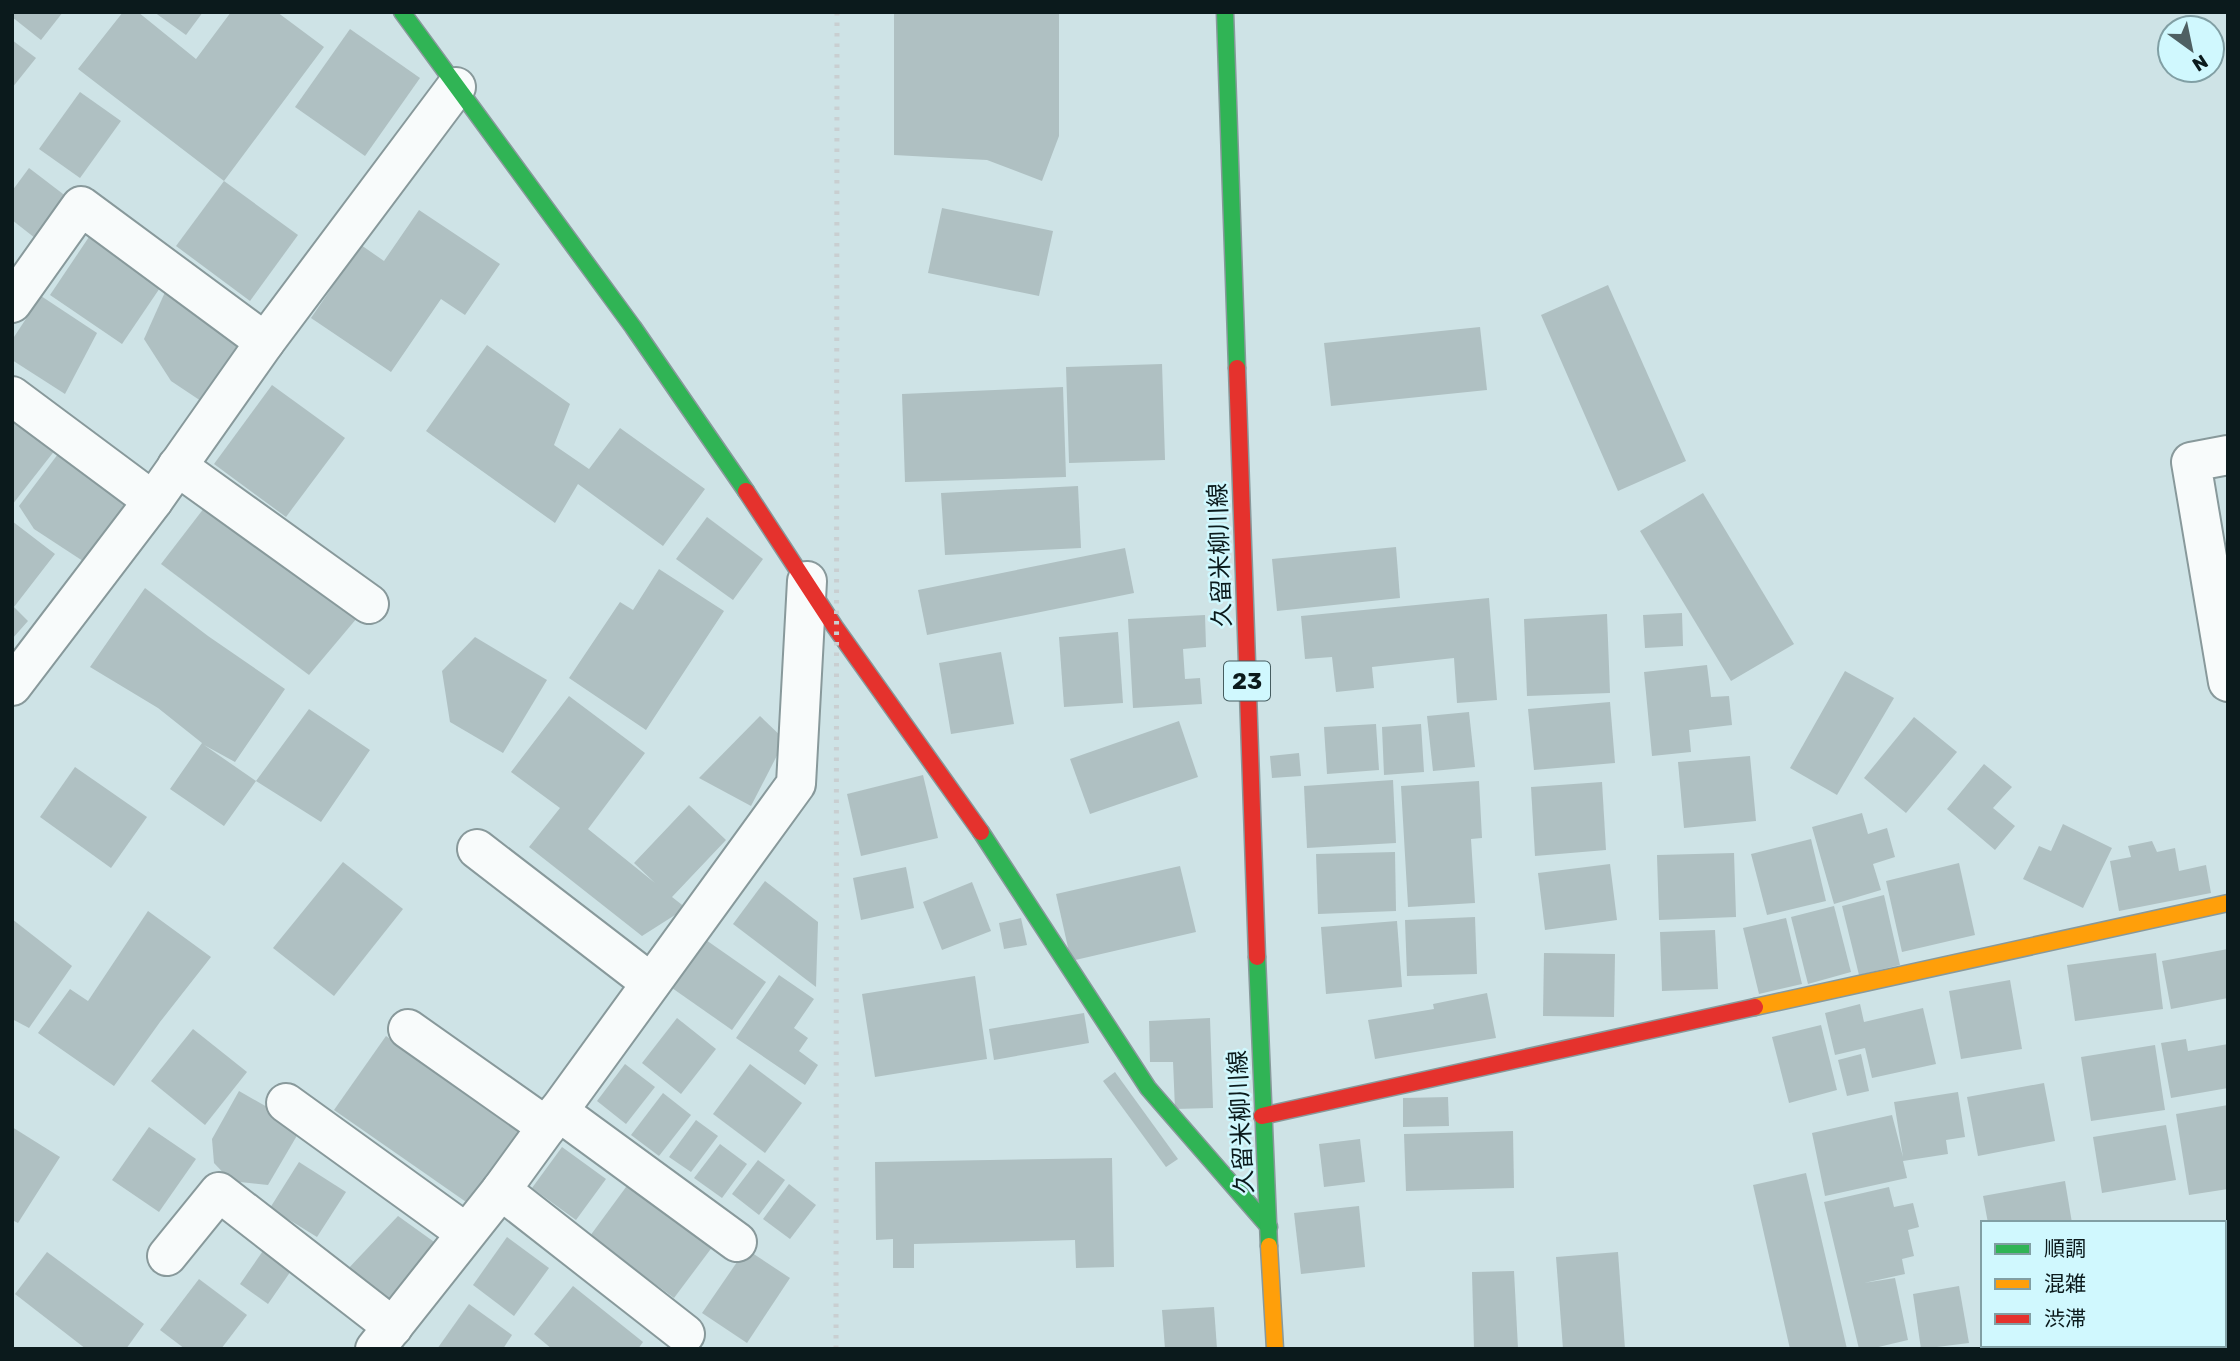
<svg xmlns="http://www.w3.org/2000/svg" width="2240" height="1361" font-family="Rubik,'Noto Sans JP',sans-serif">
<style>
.building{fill:#afc0c2}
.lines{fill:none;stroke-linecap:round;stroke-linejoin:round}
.street-casing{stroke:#88999b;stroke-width:42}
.fast-casing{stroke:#88999b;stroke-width:19}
.slow-casing{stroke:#88999b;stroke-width:19}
.jam-casing{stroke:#88999b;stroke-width:19}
.street{stroke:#f8fbfb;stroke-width:38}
.fast{stroke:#30b455;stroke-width:16}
.slow{stroke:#ff9f0a;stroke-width:16}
.jam{stroke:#e5322d;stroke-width:16}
.rail{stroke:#c9cfd1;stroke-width:5;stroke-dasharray:3.5 7;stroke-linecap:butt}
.labels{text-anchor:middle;stroke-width:5;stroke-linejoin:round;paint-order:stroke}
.shield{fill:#d0f8fe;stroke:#465d60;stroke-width:2}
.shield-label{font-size:23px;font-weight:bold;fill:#0b1a1c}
.street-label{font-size:24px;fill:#0b1a1c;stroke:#d0f8fe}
</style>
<rect width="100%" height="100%" fill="#cee3e6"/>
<g class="building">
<polygon points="12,12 63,12 41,40 12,17"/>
<polygon points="123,12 138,12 196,59 231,12 277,12 324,47 224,181 78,69"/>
<polygon points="154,12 203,12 186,35"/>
<polygon points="894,12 1059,12 1059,136 1042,181 987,160 894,155"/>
<polygon points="350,29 420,78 365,156 295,107"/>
<polygon points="12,40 36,58 12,88"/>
<polygon points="80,92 121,121 80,178 39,149"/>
<polygon points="29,168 67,197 35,238 12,220 12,191"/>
<polygon points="224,181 298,235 250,301 176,246"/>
<polygon points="942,208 1053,231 1039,296 928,273"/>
<polygon points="419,210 500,264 465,315 441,299 391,372 311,318 361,245 384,261"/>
<polygon points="95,228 168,276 122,344 50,295"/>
<polygon points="170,281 244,341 213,409 171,381 144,339"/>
<polygon points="1608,285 1686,461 1618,491 1541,315"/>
<polygon points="41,296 97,333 65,394 12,360 12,340"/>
<polygon points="1480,327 1487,390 1331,406 1324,343"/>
<polygon points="487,345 570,404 554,445 589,469 620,428 705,489 663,546 578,484 555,523 426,431"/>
<polygon points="1162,364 1165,460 1069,463 1066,367"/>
<polygon points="272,385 345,438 286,517 214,464"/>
<polygon points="1063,387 1066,477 905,482 902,394"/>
<polygon points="12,409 59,445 12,505"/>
<polygon points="64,446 123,490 127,507 89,565 34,529 19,506"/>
<polygon points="1078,486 1081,548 945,555 941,493"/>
<polygon points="1703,493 1794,644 1731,681 1640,531"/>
<polygon points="211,499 357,618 309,675 161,564"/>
<polygon points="707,517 763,559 733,600 676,559"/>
<polygon points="12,521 55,554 14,607 28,621 12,639"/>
<polygon points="1396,547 1400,598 1277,611 1272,559"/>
<polygon points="1125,548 1134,593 927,635 918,590"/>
<polygon points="659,569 724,611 646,730 569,678 620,602 633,610"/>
<polygon points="145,588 208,636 285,689 235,762 204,745 256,781 309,709 370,750 321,822 256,781 224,826 170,789 202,743 158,708 90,667"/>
<polygon points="1489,598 1497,700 1457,703 1454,658 1372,667 1374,688 1336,692 1332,657 1305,659 1301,616"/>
<polygon points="1682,613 1683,646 1645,648 1643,615"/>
<polygon points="1607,614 1610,693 1527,696 1524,619"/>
<polygon points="1205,615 1206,647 1183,649 1185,679 1200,678 1202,704 1133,708 1128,619"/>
<polygon points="1118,632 1123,703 1064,707 1059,637"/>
<polygon points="475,637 547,680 503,753 450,722 442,671"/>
<polygon points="1001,652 1014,724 951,734 939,663"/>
<polygon points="1707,665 1711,697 1729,696 1732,725 1689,730 1691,752 1652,756 1644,672"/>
<polygon points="1845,671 1894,698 1837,795 1790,768"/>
<polygon points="569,696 645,753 588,829 655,883 634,863 689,805 726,840 672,897 686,908 642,936 529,847 560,808 511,772"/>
<polygon points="1610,702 1615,763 1534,770 1528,709"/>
<polygon points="1469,712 1475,767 1433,771 1427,716"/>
<polygon points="760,716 785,740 751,806 699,778"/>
<polygon points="1914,717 1957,752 1906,813 1864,778"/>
<polygon points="1179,721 1198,777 1090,814 1070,759"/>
<polygon points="1376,724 1379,770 1327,774 1324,727"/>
<polygon points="1421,724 1424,772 1384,775 1382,727"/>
<polygon points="1299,753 1301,776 1272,778 1270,756"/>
<polygon points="1750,756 1756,821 1684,828 1678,762"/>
<polygon points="1984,764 2012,787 1993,808 2015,826 1995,850 1947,809"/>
<polygon points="75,767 147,817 111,868 40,817"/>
<polygon points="923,775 938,838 861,856 847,794"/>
<polygon points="1393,780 1396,843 1307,848 1304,786"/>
<polygon points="1479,781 1482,838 1471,839 1475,903 1408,907 1401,786"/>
<polygon points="1602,782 1606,850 1535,856 1531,787"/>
<polygon points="1862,813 1868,834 1887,828 1895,857 1873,864 1881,890 1834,904 1812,827"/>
<polygon points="2063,824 2112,848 2083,908 2023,879 2039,846 2051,851"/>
<polygon points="1811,839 1826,901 1767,915 1751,854"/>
<polygon points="2152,841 2157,852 2175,848 2179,871 2206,865 2211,893 2119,911 2110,861 2131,857 2128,846"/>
<polygon points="1395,852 1396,911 1318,914 1316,854"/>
<polygon points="1734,853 1736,917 1659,920 1657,855"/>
<polygon points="343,862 403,909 334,996 273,948"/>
<polygon points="1959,863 1975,935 1902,952 1886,881"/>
<polygon points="1610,864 1617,920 1545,930 1538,873"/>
<polygon points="1180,866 1196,932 1071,961 1056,894"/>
<polygon points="906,867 914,908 861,920 853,878"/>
<polygon points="765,881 818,922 816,987 733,924"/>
<polygon points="972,882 991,931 942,950 923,902"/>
<polygon points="1884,895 1900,965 1859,975 1842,906"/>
<polygon points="1834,906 1851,972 1808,984 1791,917"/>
<polygon points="148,911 211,957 160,1022 114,1086 38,1033 70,989 88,1001"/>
<polygon points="1475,917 1477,974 1407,976 1405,920"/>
<polygon points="1021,918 1027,945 1004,949 999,923"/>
<polygon points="1786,918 1802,984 1759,994 1743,928"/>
<polygon points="12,919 72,966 29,1028 12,1019"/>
<polygon points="1397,921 1402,987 1326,994 1321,927"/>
<polygon points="1715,930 1718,989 1662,991 1660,932"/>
<polygon points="706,940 766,982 732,1030 672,988"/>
<polygon points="2228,949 2228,998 2171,1009 2162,961"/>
<polygon points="1544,953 1615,954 1614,1017 1543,1016"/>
<polygon points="2156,953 2163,1009 2075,1021 2067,965"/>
<polygon points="779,975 814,999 794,1028 808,1038 799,1051 818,1065 805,1085 736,1038"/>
<polygon points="975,976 987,1059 875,1077 862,994"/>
<polygon points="2010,980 2022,1049 1961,1059 1949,991"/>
<polygon points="1487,993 1496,1038 1375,1059 1368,1020 1434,1009 1433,1004"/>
<polygon points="1860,1004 1864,1022 1923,1008 1936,1064 1872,1078 1865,1048 1835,1055 1825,1013"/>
<polygon points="1084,1013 1089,1043 994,1060 989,1029"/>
<polygon points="677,1018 716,1049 681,1094 642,1063"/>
<polygon points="1210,1018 1213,1108 1175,1109 1173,1062 1150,1062 1149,1021"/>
<polygon points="1821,1025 1837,1090 1789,1103 1772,1037"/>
<polygon points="193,1029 247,1072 205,1125 151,1081"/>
<polygon points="386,1036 522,1130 469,1204 334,1110"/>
<polygon points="2186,1039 2188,1051 2228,1044 2228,1088 2171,1098 2161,1043"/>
<polygon points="2155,1045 2165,1110 2091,1121 2081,1057"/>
<polygon points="1861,1054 1869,1091 1847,1096 1838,1060"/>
<polygon points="625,1064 655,1087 626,1124 597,1101"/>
<polygon points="750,1064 802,1103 765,1153 713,1114"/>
<polygon points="1115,1072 1178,1159 1166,1167 1103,1081"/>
<polygon points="2044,1083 2055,1141 1978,1156 1967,1097"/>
<polygon points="239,1091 302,1127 268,1185 231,1181 214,1163 212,1139"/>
<polygon points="1958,1092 1965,1137 1946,1140 1948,1154 1903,1161 1907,1178 1825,1196 1812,1133 1892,1115 1903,1157 1894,1102"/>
<polygon points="663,1093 691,1115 659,1156 631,1135"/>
<polygon points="1448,1097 1449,1126 1403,1127 1403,1098"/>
<polygon points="2228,1105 2228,1189 2189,1195 2176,1114"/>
<polygon points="696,1120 718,1136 691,1172 669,1157"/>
<polygon points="2166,1125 2176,1180 2102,1193 2093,1137"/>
<polygon points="12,1127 60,1157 18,1223 12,1220"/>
<polygon points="149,1127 196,1159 159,1212 112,1180"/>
<polygon points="1513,1131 1514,1188 1406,1191 1404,1134"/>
<polygon points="1360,1139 1365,1182 1324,1187 1319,1144"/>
<polygon points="720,1144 747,1164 722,1198 694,1178"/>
<polygon points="562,1147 606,1179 576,1220 532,1188"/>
<polygon points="1112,1158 1114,1267 1076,1268 1075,1240 914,1244 914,1268 893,1268 893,1239 876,1240 875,1162"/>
<polygon points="758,1160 785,1180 759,1215 732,1194"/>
<polygon points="299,1162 346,1192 317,1237 270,1208"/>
<polygon points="1806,1173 1847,1349 1790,1349 1753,1185"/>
<polygon points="2065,1181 2072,1223 1988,1223 1983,1196"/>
<polygon points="629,1183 713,1246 674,1298 590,1236"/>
<polygon points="789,1184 816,1205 790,1239 763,1219"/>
<polygon points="1889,1187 1894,1207 1913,1203 1919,1227 1908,1230 1914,1256 1902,1259 1905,1274 1864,1283 1895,1278 1908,1340 1870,1349 1859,1349 1824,1202"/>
<polygon points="1359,1206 1365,1267 1301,1274 1294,1213"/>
<polygon points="398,1216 437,1244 393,1304 346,1271"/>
<polygon points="507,1237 549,1268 514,1316 473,1285"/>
<polygon points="265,1248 293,1268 268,1304 240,1284"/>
<polygon points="746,1249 790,1278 747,1343 702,1313"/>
<polygon points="47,1252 144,1324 126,1349 86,1349 15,1294"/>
<polygon points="1618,1252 1625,1349 1563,1349 1556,1257"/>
<polygon points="2224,1268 2228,1282 2228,1298 2224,1299"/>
<polygon points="1514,1271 1518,1349 1474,1349 1472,1272"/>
<polygon points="199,1279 247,1315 221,1349 185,1349 160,1330"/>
<polygon points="573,1286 643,1342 638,1349 552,1349 534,1334"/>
<polygon points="1959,1286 1969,1343 1921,1349 1913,1294"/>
<polygon points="469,1304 512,1335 503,1349 437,1349"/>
<polygon points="1214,1307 1217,1349 1165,1349 1162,1310"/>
<polygon points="2003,1345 2057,1345 2057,1347 2046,1349 2003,1349"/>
</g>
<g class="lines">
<g class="street-casing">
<g id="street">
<polyline points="12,303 81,206 265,342"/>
<polyline points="12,396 153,501"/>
<polyline points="2228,455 2191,462 2228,682"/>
<polyline points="177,466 369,604"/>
<polyline points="12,686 153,501 265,342 456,87"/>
<polyline points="477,849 651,983"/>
<polyline points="408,1029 547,1127"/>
<polyline points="286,1103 466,1233"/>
<polyline points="558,1111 737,1242"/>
<polyline points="501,1190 685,1334"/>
<polyline points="167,1256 219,1192 393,1327"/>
<polyline points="375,1349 501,1190 796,784 807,581"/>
</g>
</g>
<g class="fast-casing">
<g id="fast">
<polyline points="402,12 633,327 746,491"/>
<polyline points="1225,12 1237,368"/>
<polyline points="981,832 1148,1088 1269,1227"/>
<polyline points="1257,957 1269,1246"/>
</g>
</g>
<g class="slow-casing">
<g id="slow">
<polyline points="1755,1007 2228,903"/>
<polyline points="1269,1246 1275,1349"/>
</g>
</g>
<g class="jam-casing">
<g id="jam">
<polyline points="1237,368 1257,957"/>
<polyline points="746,491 835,627 981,832"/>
<polyline points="1262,1116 1755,1007"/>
</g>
</g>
<use href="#street" class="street"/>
<use href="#fast" class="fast"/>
<use href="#slow" class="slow"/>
<use href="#jam" class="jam"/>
<polyline class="rail" points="836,1349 837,12"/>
</g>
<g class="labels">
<rect class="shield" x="1224" y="661.5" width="46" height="39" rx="5"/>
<g class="shield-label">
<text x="1247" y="689">23</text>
</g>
<g class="street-label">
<text transform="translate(1220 555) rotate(-92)" y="8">久留米柳川線</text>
<text transform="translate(1241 1122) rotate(-93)" y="8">久留米柳川線</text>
</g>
</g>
<rect width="2240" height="1361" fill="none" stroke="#0b1a1c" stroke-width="28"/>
<rect x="1981" y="1221" width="245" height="126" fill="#d0f8fe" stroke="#819fa4" stroke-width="2"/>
<rect x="1995" y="1244" width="35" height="10" fill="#30b455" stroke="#819fa4" stroke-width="2"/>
<text x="2044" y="1256" font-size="21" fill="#0b1a1c">順調</text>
<rect x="1995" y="1279" width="35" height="10" fill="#ff9f0a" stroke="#819fa4" stroke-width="2"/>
<text x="2044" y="1291" font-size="21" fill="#0b1a1c">混雑</text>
<rect x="1995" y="1314" width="35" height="10" fill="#e5322d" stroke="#819fa4" stroke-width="2"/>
<text x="2044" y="1326" font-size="21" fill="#0b1a1c">渋滞</text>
<g transform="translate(2191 49) rotate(147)"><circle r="33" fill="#d0f8fe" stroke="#819fa4" stroke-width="2"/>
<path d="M0-5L12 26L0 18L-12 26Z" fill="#4f6063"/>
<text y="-10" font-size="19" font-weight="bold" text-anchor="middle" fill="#0b1a1c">N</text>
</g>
</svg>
